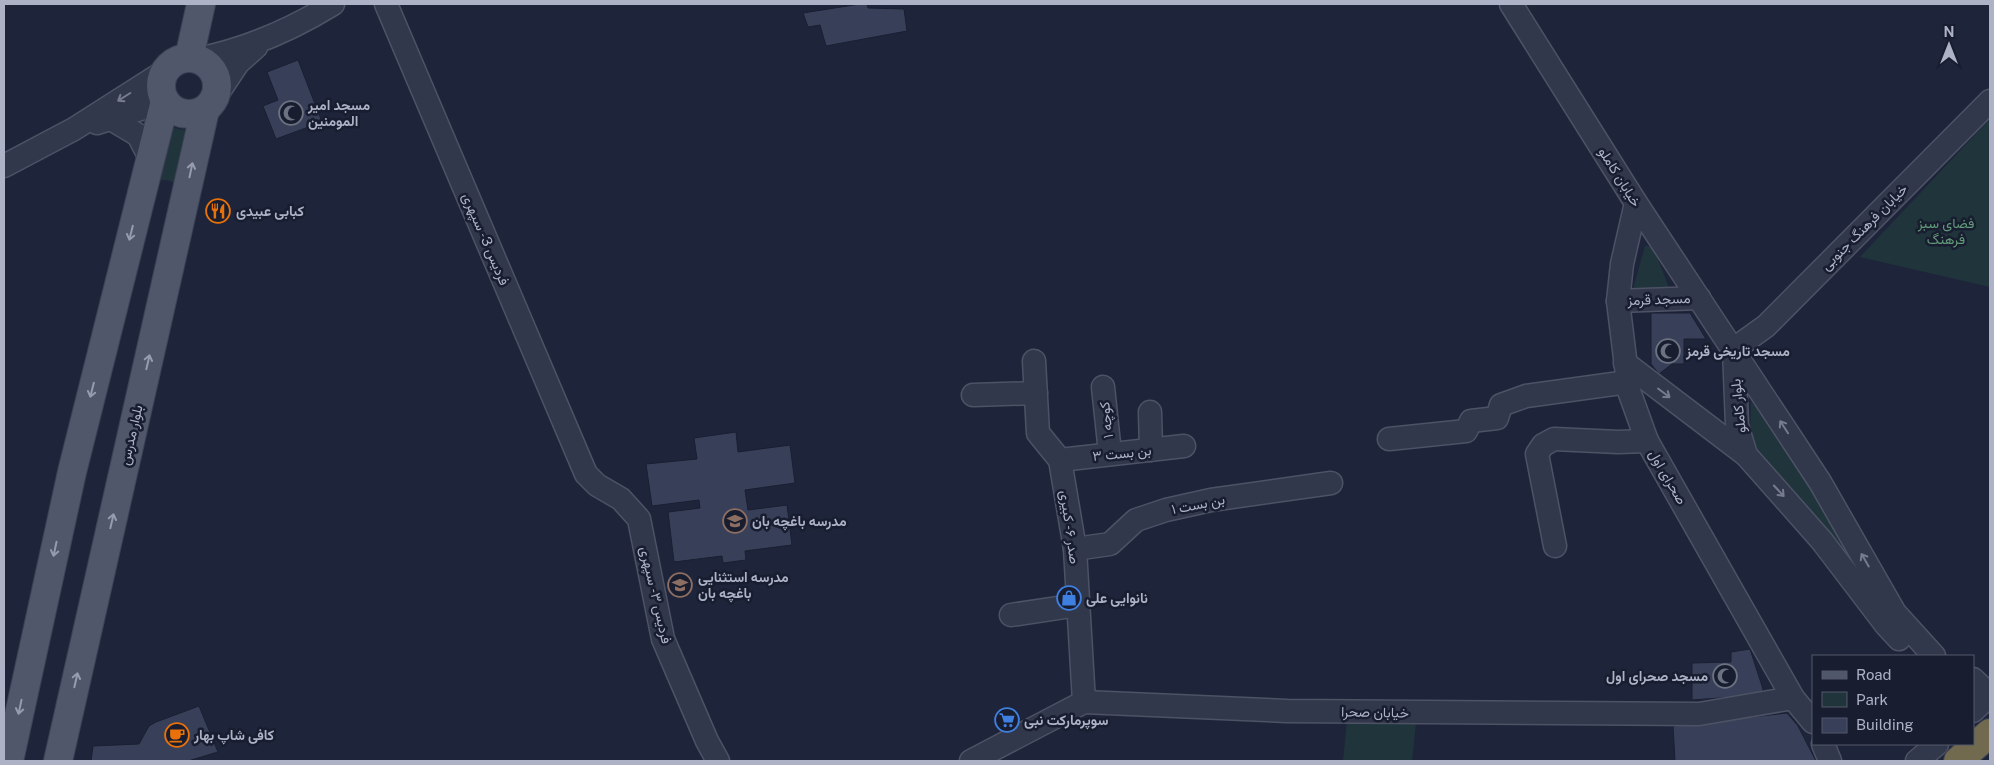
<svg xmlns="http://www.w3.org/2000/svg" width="1994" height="765" font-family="'Public Sans',Vazirmatn,sans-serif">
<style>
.green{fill:#20343c}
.building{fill:#383f59;stroke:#1a1f31}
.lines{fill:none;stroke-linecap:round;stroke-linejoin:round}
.minor-casing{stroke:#4d5265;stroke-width:25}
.major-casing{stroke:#3c4154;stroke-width:30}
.highway-casing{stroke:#3a3f52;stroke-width:30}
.minor{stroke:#32384b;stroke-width:22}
.major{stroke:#50576b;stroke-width:28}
.highway{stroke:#726a4e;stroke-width:28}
.oneway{stroke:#767b8f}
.oneway2{stroke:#969bb0}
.labels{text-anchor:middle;stroke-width:5;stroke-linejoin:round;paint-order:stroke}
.poi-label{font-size:14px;font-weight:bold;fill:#adb2c7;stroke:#181d2f;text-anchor:start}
.street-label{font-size:14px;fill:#adb2c7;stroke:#181d2f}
.park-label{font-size:14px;fill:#629a79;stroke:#181d2f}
</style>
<rect width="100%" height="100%" fill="#1e253b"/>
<g class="green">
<polygon points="1990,119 1990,287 1860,257"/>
<polygon points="174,128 189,131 180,185 167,180 159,180 170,130"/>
<polygon points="1645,246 1653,246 1669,288 1633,289"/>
<polygon points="1751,401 1775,429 1872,589 1842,548 1750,445"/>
<polygon points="1347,722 1416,723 1412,761 1343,761"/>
</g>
<g class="building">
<polygon points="860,4 867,4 868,8 904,9 907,31 826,46 820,25 808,27 803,13"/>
<polygon points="298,60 322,122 276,139 263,106 278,100 267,72"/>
<polygon points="1651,313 1690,313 1706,339 1684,339 1684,364 1672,364 1659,374 1651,364"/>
<polygon points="736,432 738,452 790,445 795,483 745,490 748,510 787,505 792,545 745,551 746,560 723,563 722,556 674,562 668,512 700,508 699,500 652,506 646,464 697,459 694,438"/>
<polygon points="1750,649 1763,689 1762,695 1692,700 1692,663 1731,662 1731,652"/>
<polygon points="199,706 218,752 188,761 91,761 93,746 139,744 149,726 156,722"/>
<polygon points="1787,713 1798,726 1816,761 1675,761 1673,726"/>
</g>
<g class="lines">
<g class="minor-casing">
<g id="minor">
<polyline points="386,4 586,474 597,485 621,499 639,519 663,639 707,741 718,761"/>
<polyline points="1511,4 1636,203 1820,482 1895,613 1934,656"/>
<path d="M198 59C247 49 291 30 333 4"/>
<polyline points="216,96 238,63 256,47"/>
<polyline points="111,119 138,135 150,158"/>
<polyline points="97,123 165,101"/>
<polyline points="4,166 74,129 165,71"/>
<polyline points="1636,203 1622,264 1618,301 1629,391 1647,441 1793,698 1813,722"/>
<polyline points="1618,301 1699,298"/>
<polyline points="1734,349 1766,326 1990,101"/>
<polyline points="1734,350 1737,425 1746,455 1822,541 1886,625 1899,639"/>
<polyline points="1034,361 1038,433 1060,460 1075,549 1084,702"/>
<polyline points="1625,363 1746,455"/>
<polyline points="1103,387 1110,453"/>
<polyline points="973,395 1036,393"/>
<polyline points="1150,412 1151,450"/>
<polyline points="1389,439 1466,431 1471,421 1497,418 1501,405 1526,396 1628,382"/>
<polyline points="1060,460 1184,446"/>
<polyline points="1555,546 1537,454 1543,445 1554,439 1618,442 1647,441"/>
<polyline points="1075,549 1110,544 1136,520 1166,510 1211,500 1331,483"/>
<polyline points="1011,615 1078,605"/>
<polyline points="1973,679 1990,695 1973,711"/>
<polyline points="1823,744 1830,761"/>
<polyline points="971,761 1084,702 1287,711 1699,714 1793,698"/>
<polyline points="1917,761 1937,744"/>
</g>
</g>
<g class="major-casing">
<g id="major">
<circle cx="189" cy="86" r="28"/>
<polyline points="189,58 201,4"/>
<polyline points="9,761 72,472 165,101"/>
<polyline points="58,761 205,110"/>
</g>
</g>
<g class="highway-casing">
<polyline id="highway" points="1958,761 1990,733"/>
</g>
<use href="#minor" class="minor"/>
<use href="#major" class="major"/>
<use href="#highway" class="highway"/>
</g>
<defs><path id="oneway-shaft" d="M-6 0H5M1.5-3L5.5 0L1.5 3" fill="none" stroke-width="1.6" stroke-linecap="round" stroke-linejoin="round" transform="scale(1.25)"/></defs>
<g class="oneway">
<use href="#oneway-shaft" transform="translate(124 97) rotate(148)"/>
<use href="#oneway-shaft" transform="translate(1664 393) rotate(37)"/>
<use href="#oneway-shaft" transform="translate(1784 427) rotate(-123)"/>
<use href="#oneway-shaft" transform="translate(1779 491) rotate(47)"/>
<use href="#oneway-shaft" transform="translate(1865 560) rotate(-120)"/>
</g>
<g class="oneway2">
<use href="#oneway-shaft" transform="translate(191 170) rotate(-78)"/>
<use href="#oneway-shaft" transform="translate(131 233) rotate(104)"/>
<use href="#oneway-shaft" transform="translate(148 362) rotate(-77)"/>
<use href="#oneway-shaft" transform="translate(92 390) rotate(104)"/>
<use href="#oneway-shaft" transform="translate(112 521) rotate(-77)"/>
<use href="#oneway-shaft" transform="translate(55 549) rotate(102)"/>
<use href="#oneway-shaft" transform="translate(76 680) rotate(-77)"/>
<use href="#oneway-shaft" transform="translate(20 707) rotate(102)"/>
</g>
<defs>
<g id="mosque-ring" transform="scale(1.25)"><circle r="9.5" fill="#181d2f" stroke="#6b7280" stroke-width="1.5"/><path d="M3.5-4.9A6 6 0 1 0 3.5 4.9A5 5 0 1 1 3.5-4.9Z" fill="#6b7280"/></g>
<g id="restaurant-ring" transform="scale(1.25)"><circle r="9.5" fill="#181d2f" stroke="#e8710a" stroke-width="1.5"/><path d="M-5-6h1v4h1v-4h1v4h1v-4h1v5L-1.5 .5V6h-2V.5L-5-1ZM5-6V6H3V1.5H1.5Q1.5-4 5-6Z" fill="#e8710a"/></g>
<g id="school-ring" transform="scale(1.25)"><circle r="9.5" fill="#181d2f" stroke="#8d6e63" stroke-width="1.5"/><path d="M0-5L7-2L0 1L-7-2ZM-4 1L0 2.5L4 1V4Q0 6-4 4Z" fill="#8d6e63"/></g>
<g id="shop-ring" transform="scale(1.25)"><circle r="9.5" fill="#181d2f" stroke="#3f7fe0" stroke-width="1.5"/><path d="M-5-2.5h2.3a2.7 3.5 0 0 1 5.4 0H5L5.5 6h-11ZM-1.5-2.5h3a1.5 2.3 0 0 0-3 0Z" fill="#3f7fe0"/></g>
<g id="supermarket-ring" transform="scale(1.25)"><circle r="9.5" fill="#181d2f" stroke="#3f7fe0" stroke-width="1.5"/><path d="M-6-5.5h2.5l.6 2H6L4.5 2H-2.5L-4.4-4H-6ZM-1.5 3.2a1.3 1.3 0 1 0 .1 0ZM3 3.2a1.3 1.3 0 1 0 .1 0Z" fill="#3f7fe0"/></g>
<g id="cafe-ring" transform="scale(1.25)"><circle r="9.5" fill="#181d2f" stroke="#e8710a" stroke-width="1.5"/><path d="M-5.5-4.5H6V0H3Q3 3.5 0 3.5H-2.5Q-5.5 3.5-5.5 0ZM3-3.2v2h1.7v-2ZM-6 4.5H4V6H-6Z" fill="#e8710a"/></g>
</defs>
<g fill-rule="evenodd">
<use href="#mosque-ring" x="291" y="113"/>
<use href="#restaurant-ring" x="218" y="211"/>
<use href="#mosque-ring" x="1668" y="351"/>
<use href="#school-ring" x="735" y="521"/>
<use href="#school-ring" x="680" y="585"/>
<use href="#shop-ring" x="1069" y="598"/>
<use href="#mosque-ring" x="1725" y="676"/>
<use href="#supermarket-ring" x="1007" y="720"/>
<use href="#cafe-ring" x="177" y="735"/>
</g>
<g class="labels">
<g class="poi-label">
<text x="308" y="110">مسجد امیر<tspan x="308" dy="16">المومنین</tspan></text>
<text x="236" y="216">کبابی عبیدی</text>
<text x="1686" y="356">مسجد تاریخی قرمز</text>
<text x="752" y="526">مدرسه باغچه بان</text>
<text x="698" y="582">مدرسه استثنایی<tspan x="698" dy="16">باغچه بان</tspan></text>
<text x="1086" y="603">نانوایی علی</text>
<text x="1708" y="681" text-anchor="end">مسجد صحرای اول</text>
<text x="1024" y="725">سوپرمارکت نبی</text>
<text x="194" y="740">کافی شاپ بهار</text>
</g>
<g class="street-label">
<text transform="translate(1620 177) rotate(58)" y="5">خیابان کاملو</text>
<text transform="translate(1864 227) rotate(-45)" y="5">خیابان فرهنگ جنوبی</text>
<text transform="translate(486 239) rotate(67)" y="5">فردیس 3 - سپهری</text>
<text transform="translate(1659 299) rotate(-2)" y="5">مسجد قرمز</text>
<text transform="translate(1738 406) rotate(-96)" y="5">بلوار کاملو</text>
<text transform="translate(1106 420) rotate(-96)" y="5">کوچه ۱</text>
<text transform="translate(131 435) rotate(-77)" y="5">بلوار مدرس</text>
<text transform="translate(1122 453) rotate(-6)" y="5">بن بست ۳</text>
<text transform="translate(1668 477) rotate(60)" y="5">صحرای اول</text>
<text transform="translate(1198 504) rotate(-11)" y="5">بن بست ۱</text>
<text transform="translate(1070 527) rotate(82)" y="5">صدر ۶ - کبیری</text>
<text transform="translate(656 595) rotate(77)" y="5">فردیس ۳ - سپهری</text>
<text transform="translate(1375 712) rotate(1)" y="5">خیابان صحرا</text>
</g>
<g class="park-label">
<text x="1946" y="228">فضای سبز<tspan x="1946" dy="16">فرهنگ</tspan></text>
</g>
</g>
<rect width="1994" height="765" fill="none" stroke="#adb2c7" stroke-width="10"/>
<rect x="1812" y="655" width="162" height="90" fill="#181d2f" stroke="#54596c"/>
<rect x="1822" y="671" width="25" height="8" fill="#50576b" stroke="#54596c"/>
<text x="1856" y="680" font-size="15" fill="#adb2c7">Road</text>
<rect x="1822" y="692" width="25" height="15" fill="#20343c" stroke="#54596c"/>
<text x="1856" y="705" font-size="15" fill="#adb2c7">Park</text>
<rect x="1822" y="718" width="25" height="15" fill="#383f59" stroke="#54596c"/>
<text x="1856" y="730" font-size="15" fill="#adb2c7">Building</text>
<g transform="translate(1949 45)" stroke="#181d2f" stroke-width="4" paint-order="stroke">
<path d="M0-4L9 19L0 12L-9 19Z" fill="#adb2c7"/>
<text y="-8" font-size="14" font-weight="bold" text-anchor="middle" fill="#adb2c7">N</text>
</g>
</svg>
